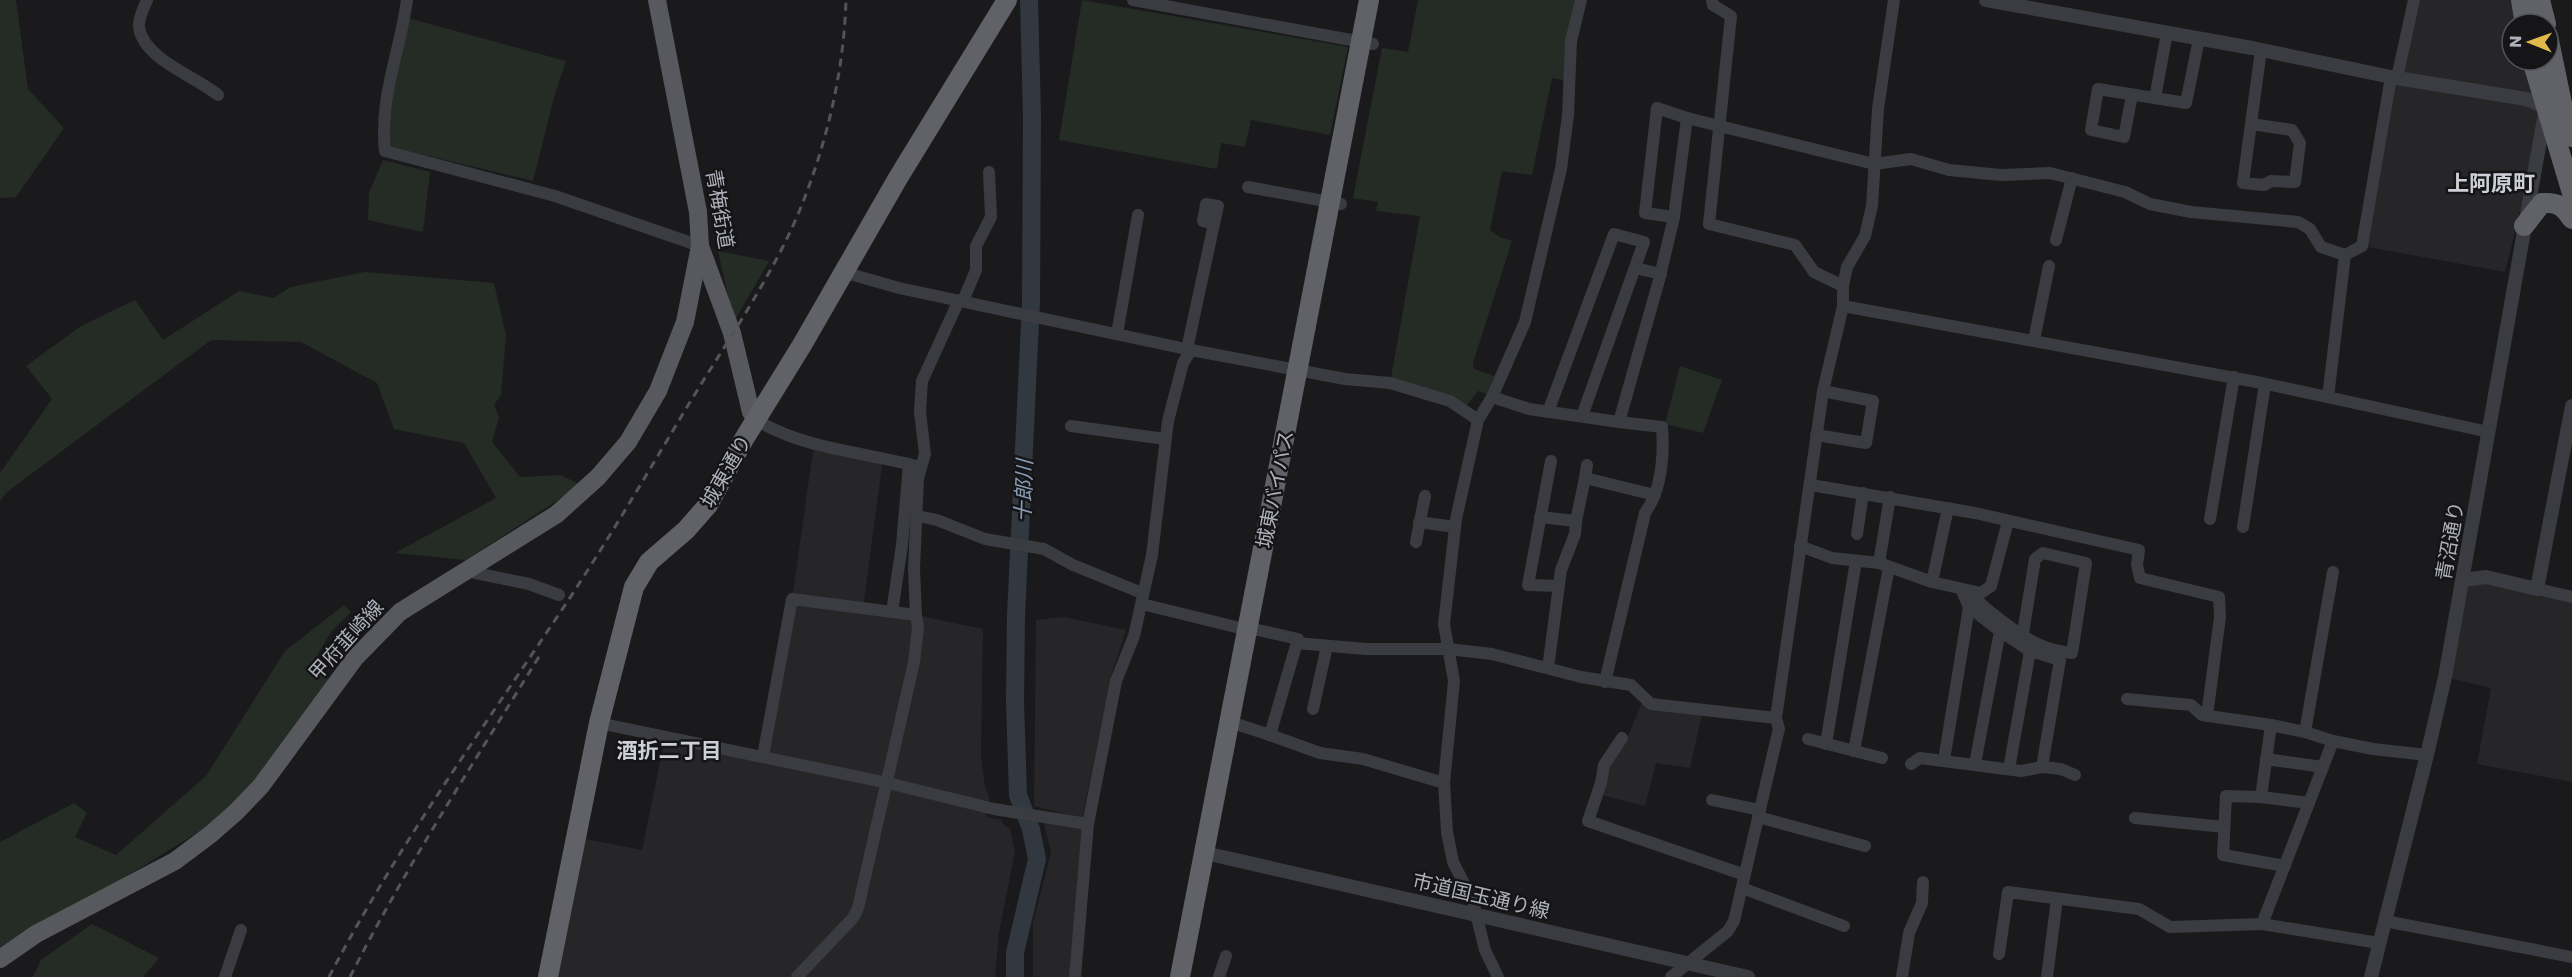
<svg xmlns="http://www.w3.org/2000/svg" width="2572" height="977" font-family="Poppins,'Noto Sans JP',sans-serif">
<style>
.built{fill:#262629}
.green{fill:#242c25}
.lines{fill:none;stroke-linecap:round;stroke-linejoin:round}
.river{stroke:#31383f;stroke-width:18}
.minor{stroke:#3b3c41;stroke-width:12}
.tertiary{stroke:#3b3c41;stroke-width:14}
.primary{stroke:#57595f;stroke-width:18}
.trunk{stroke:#606268;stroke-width:20}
.rail{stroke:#525459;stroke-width:3;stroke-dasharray:8 6;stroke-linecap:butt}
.labels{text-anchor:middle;stroke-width:5;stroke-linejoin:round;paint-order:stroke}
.street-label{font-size:20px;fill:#aeb1ba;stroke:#151517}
.water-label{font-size:21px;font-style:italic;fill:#889cb2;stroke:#151517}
.neighbourhood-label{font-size:21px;font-weight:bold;fill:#ced0d7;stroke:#151517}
.quarter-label{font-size:22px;font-weight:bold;fill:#ced0d7;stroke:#151517}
</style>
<rect width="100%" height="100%" fill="#1a1a1c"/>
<g class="built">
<polygon points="2414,0 2521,0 2525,24 2512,24 2512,60 2532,60 2546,107 2505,272 2362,246 2380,140"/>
<polygon points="814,444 883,459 863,608 916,615 983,629 981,757 985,786 990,800 986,817 1002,820 1002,823 1010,829 1015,851 999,933 995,977 556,977 580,838 642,850 664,743 763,756 792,599"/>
<polygon points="2463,580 2572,597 2572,782 2477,764 2491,688 2445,677"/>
<polygon points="1064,617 1126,630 1112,673 1082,818 1034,806 1036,620"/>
<polygon points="1642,703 1702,714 1690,768 1656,763 1645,806 1601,795 1607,767 1625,743"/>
<polygon points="1043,820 1084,827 1078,977 1033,977 1033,922 1051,853"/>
</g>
<g class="green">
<polygon points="0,0 16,0 28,89 64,128 16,197 0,198"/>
<polygon points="1082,0 1348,47 1330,135 1251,120 1245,147 1221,143 1217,169 1059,140"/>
<polygon points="1418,0 1576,0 1566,47 1564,80 1552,78 1532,175 1502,171 1490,230 1500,237 1512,241 1473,363 1474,369 1494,376 1487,394 1478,391 1464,409 1390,383 1420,216 1376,211 1378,202 1353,198 1382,48 1408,52"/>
<path d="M408 18 566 61 554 97 533 181 391 147C379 111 400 55 408 18Z"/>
<polygon points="383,160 430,172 423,232 368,220 369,193"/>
<polygon points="718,251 769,261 734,322"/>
<polygon points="365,272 494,283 506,335 501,395 494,405 499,417 492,442 520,477 561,475 581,485 466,560 395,553 496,498 464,443 394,429 377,383 301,342 211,340 7,492 0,501 0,473 52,399 26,366 81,326 135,300 163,340 239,291 273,298 291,287"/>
<polygon points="1680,366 1722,380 1703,433 1665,424"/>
<polygon points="344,605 351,612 330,633 317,656 329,682 257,782 205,828 0,954 0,842 74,803 87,813 75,837 116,855 206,776 285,651"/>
<polygon points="92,924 159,958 143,977 33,977 41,960"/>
</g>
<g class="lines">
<polyline class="river" points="1015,977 1015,953 1037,859 1031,829 1018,795 1015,702 1016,615 1031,302 1032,117 1029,0"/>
<g class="minor">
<path d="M147 0C144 8 138 18 139 27 143 59 197 77 218 95"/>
<path d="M407 0C400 53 379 97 385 151L555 196 700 246"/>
<polyline points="1133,0 1373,44"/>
<polyline points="1712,0 1713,5 1731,16 1709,224 1795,245 1814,272 1843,286"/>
<polyline points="2397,78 2414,0"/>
<polyline points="2132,95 2124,137 2091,130 2098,89 2186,103 2199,39"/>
<polyline points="2155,98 2167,33"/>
<polyline points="2251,124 2292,130 2300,143 2295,182 2271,181 2264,185 2243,183 2261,50"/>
<polyline points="1248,187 1341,204"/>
<polyline points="1674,217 1645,213 1657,108 1687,118"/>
<polyline points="2056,240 2072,178"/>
<polyline points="1635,268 1661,274"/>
<polyline points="843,272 899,288 1191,350 1345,379 1390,383 1450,401 1478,420"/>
<polyline points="963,301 976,270 976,246 991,217 989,172"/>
<polyline points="1843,306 2262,383 2489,432"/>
<polyline points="1117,334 1138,215"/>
<polyline points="2034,340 2049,266"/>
<polyline points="1187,349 1214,224 1218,206 1206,204 1203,221 1214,224"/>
<polyline points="1492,397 1529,409 1619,422 1659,280 1674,217 1687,118 1874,164 1911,159 1949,170 2001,175 2050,173 2125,192 2150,204 2191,212 2298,222 2310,229 2321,247 2345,255 2362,246 2391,77"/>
<polyline points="2328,397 2345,255"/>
<polyline points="1548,412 1614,234 1644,242 1582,416"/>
<path d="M756 420C806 450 865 452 920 467"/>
<polyline points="1071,426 1165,439"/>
<polyline points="1816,435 1866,443 1873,401 1823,391"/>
<polyline points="1551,461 1528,585 1559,586"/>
<polyline points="1585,478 1587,465"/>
<polyline points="1811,485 1975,513 2139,550 2137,565 2140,578 2219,597 2220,617 2207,716"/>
<polyline points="918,516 937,520 985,539 1044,549 1073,565 1142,593"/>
<polyline points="1540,517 1576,521"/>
<polyline points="2210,519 2234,377"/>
<polyline points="1419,522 1455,527"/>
<polyline points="2243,527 2265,384"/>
<polyline points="1857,534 1863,493"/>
<polyline points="1416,542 1425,496"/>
<polyline points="1800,546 1832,558 1879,563 1932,582 1981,593 1991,586 2008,521"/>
<polyline points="1879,563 1890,497"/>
<polyline points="466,571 529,584 559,595"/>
<polyline points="1932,582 1948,508"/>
<polyline points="2537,589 2572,597"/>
<path d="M1970 591C1977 605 2025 639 2040 645 2051 650 2062 652 2072 653L2086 563 2043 553 2035 559 2023 633"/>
<polyline points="1142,604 1248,630 1258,630 1298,639 1270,735 1320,753 1363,759 1444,783"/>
<polyline points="1969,607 2000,631 1975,764"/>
<polyline points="892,612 902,545 909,464"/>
<polyline points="2000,631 2030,651 2060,660 2042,767"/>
<polyline points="1297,643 1365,649 1448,649 1492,654 1581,677 1631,685 1651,704 1776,718"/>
<polyline points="1548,668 1561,570 1575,534 1576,521 1585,478 1655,495"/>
<path d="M1605 682 1645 513C1662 489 1664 455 1662 427L1619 422"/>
<polyline points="2127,699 2191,705 2202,715 2271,725 2305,732 2333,741 2373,749 2427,755"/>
<polyline points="1313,709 1327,646"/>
<polyline points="1230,722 1270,735"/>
<polyline points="599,723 888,783 994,809 1088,824 1075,977"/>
<polyline points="2271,725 2261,797 2226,796 2223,855 2285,866"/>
<polyline points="2305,732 2333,572"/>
<polyline points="1622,738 1604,765 1601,783 1588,821 1745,875"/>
<polyline points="1808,739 1882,758"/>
<polyline points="1826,744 1856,561"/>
<polyline points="1854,751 1889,567"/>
<polyline points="763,756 792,599 916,615 914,569 918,478 925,454 920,412 922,381 959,300"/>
<polyline points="2266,759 2323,767"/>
<polyline points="1944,760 1969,607 1962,591"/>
<polyline points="1911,764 1920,758 2021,771 2042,767 2061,769 2075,775"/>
<polyline points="2009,769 2030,651"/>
<polyline points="2261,797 2309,803"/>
<polyline points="1712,800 1760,810"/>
<polyline points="1758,817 1865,846"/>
<polyline points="2135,818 2224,827"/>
<polyline points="1088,824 1116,681 1134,636 1152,555 1168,421 1183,363 1191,350"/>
<polyline points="1742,888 1844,926"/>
<polyline points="2385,921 2572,957"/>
<polyline points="2262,924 2333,741"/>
<polyline points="1999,954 2008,892 2139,909 2170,927 2262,924 2379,943"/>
<polyline points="225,977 241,930"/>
<polyline points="797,977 853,918 858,908 914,662 918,628 916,615"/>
<polyline points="1219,977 1226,956"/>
<polyline points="1498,977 1485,950 1473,901 1453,862 1447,832 1444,783 1454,681 1444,624 1456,519 1478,420 1492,397 1525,322 1561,169 1568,115 1571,41 1581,0"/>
<polyline points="1671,977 1728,931 1734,921 1776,741 1779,729 1776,718 1823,391 1843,306 1843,286 1847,267 1865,236 1872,206 1878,109 1894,0"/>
<polyline points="1902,977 1909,933 1922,903 1923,882"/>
<polyline points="2047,977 2057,899"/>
</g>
<g class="tertiary">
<polyline points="1986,0 2252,48 2391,77 2526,99 2546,107 2445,677 2427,755 2371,977"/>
<polyline points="2463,580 2486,577 2537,589 2572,406"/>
<polyline points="1205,853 1748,977"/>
</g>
<g class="primary">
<polyline points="657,0 698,212 700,246 732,333 751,412 756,420"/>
<polyline points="0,959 36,934 175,861 211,834 236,812 261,786 355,658 400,612 557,514 598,477 628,442 658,391 685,322 700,246"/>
</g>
<g class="trunk">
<polyline points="2521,0 2525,24"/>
<polyline points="2540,0 2546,24"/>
<polyline points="2548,36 2564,113 2572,137"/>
<polyline points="2532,60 2572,193"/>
<path d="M2524 226 2542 203C2558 202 2563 206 2572 219"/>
<polyline points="548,977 599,723 634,587 649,562 686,530 708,505 744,439 802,345 898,178 1007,0"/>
<polyline points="1180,977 1369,0"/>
</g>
<g class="rail">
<path d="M329 977C393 854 474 741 551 626 598 557 641 484 684 412 723 347 776 272 803 202 828 138 844 69 846 0"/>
<path d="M350 977C406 866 475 761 540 655"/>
</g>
</g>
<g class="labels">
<g class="street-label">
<text transform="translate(720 209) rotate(80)" y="7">青梅街道</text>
<text transform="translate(726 471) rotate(-60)" y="7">城東通り</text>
<text transform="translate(1275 489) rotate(-79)" y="7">城東バイパス</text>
<text transform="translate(2450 541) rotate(-80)" y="7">青沼通り</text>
<text transform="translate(346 640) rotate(-48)" y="7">甲府韮崎線</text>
<text transform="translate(1481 896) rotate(13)" y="7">市道国玉通り線</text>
</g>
<g class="water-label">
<text transform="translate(1024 491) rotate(-88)" y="7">十郎川</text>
</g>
<g class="neighbourhood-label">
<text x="669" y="758">酒折二丁目</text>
</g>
<g class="quarter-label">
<text x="2491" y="191">上阿原町</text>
</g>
</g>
<g transform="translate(2530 42) rotate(271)"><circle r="28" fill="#151517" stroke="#525358" stroke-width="1.5"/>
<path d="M0-4.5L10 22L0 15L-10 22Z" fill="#e3b84b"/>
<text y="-9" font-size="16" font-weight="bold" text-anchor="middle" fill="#aeb1ba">N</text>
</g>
</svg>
